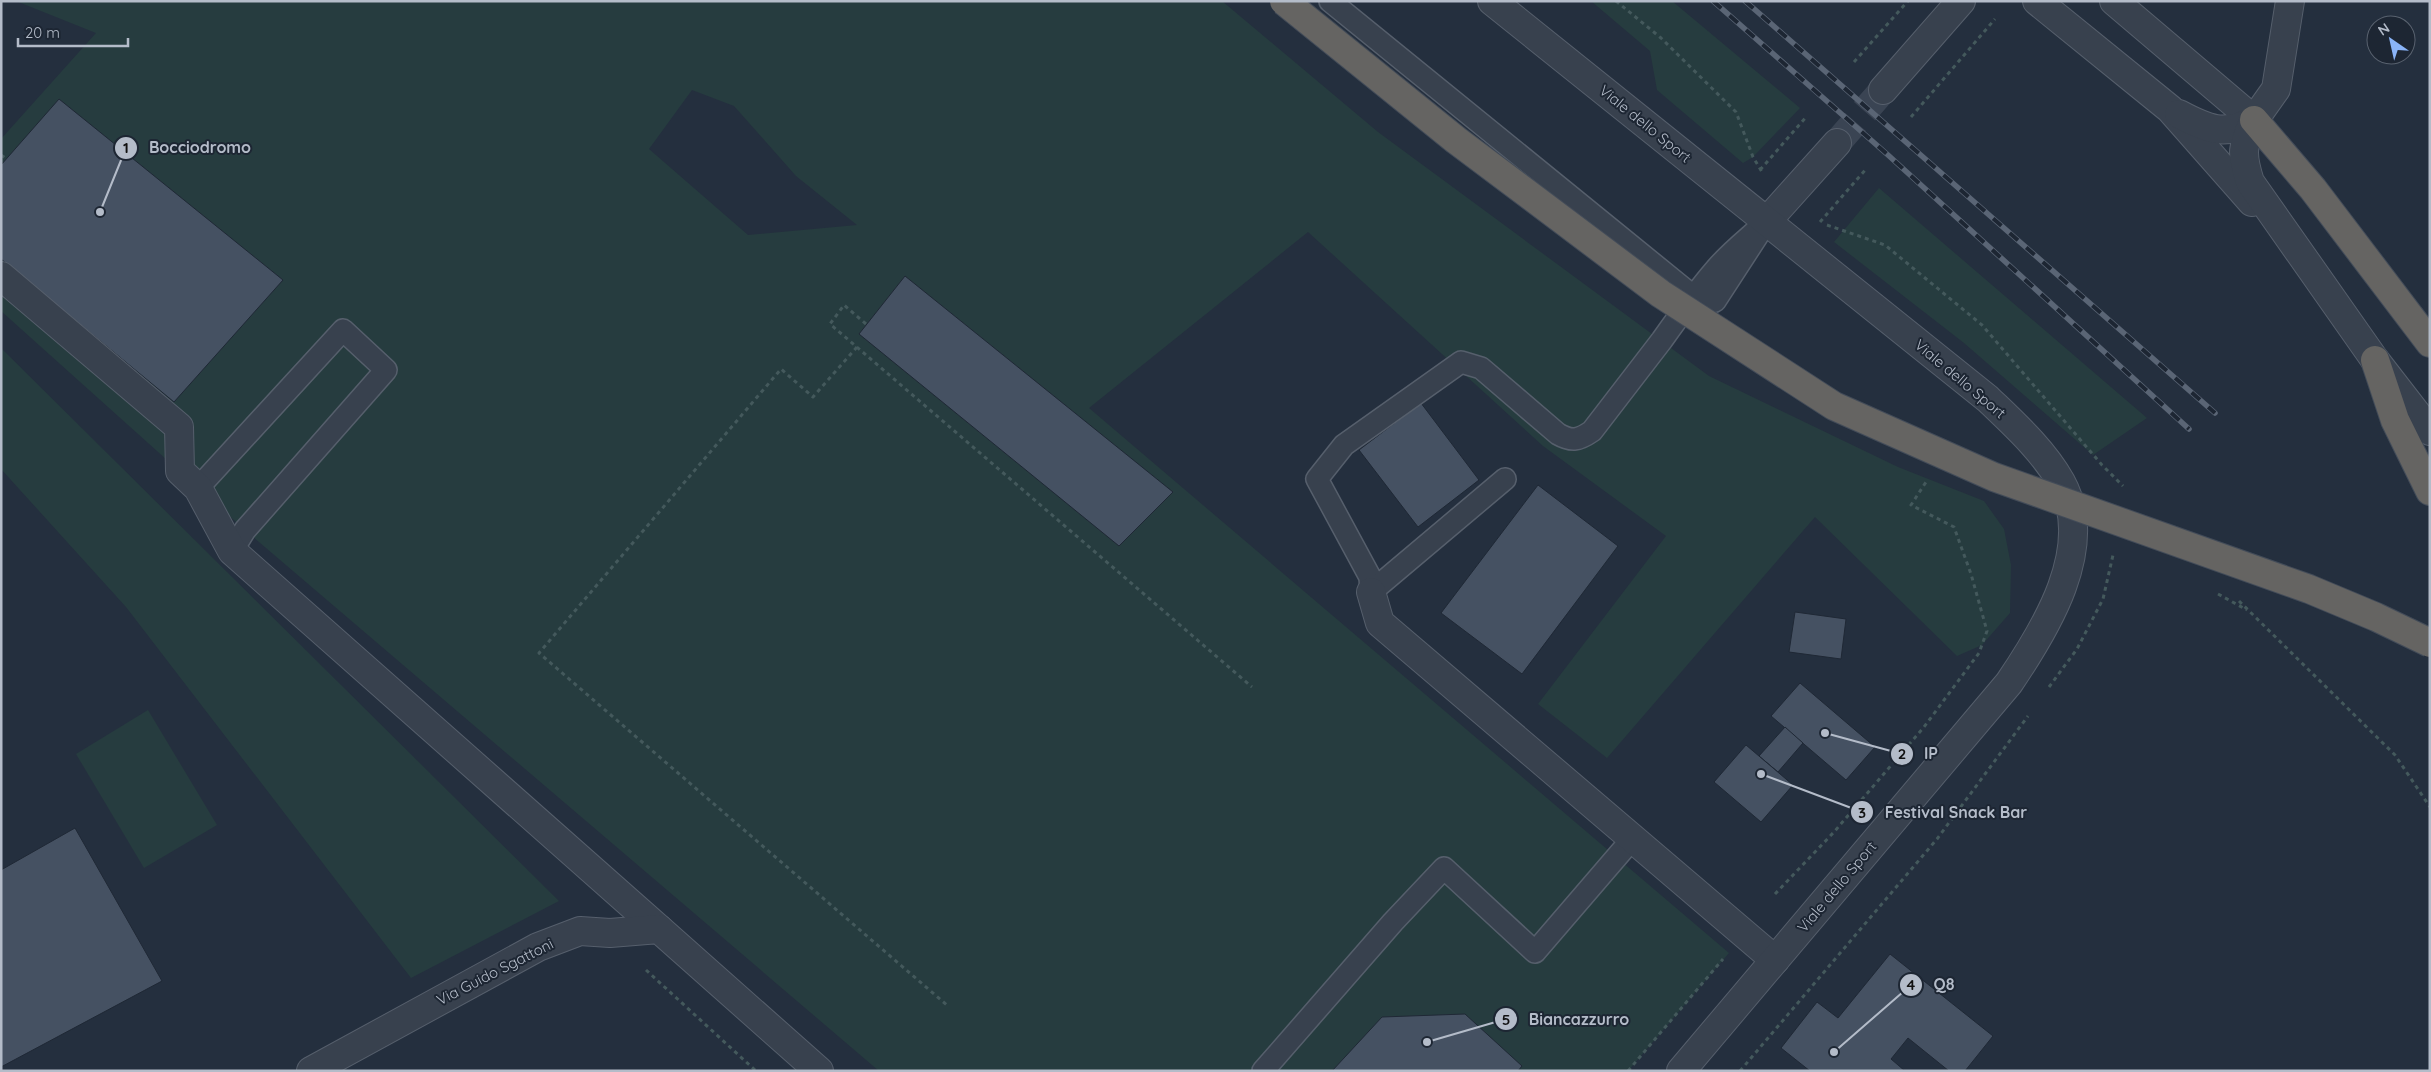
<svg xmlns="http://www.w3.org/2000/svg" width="2431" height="1072" font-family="Quicksand,sans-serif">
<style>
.green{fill:#263c3f;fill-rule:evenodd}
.building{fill:#455162;stroke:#1f2835}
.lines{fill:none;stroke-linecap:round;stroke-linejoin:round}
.minor-tunnel{stroke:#3a4453;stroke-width:28;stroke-dasharray:28 14;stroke-linecap:butt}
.service-casing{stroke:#565f6c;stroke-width:24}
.minor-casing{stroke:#565f6c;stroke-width:30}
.tertiary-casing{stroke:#565f6c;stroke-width:30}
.trunk-casing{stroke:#434c59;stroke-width:30}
.path{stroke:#44595c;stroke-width:3;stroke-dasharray:4 4;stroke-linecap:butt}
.service{stroke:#38414e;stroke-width:21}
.minor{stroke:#38414e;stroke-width:28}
.tertiary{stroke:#38414e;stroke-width:28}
.trunk{stroke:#656462;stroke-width:28}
.rail-casing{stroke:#5a6575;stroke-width:5.5}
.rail{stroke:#1d2633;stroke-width:4;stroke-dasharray:11;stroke-linecap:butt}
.trunk-bridge-casing{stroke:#434c59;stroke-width:30;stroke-linecap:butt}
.trunk-bridge{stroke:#656462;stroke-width:28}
.labels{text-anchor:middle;stroke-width:4;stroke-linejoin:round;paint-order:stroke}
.street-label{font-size:15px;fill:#b4bcc9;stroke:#1d2633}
.leader{fill:none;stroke:#b4bcc9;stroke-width:2}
.callout-dot{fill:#b4bcc9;stroke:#1d2633;stroke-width:2}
.mark-label{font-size:15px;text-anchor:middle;font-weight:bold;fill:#111}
.callout-label{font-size:16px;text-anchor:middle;font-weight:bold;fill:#b4bcc9;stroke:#1d2633;stroke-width:4;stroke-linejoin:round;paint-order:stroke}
</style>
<rect width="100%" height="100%" fill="#242f3e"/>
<g class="green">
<path d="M16 1H1222L1378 132 1709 376 1898 467 1984 501 2004 529 2011 565 2010 613 1982 645 1957 656 1815 517 1607 758 1538 704 1666 536 1543 446 1308 232 1089 408 1729 953 1628 1071H879L245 530 1 311V139L96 33ZM692 90 734 106 796 176 857 225 748 235 649 149Z"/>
<polygon points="1591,1 1672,1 1800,108 1753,157 1743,163 1657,90 1650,51"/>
<polygon points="1879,188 2147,418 2093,455 1964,343 1834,242"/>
<polygon points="1,348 559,901 411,978 126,607 1,469"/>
<polygon points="148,710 217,825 144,868 76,754"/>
</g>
<g class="building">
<polygon points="59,99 283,280 174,402 1,259 1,165"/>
<polygon points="905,276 1173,492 1119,546 859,334"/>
<polygon points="1421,403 1479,480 1418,527 1359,450"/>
<polygon points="1538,485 1618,546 1522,674 1441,613"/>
<polygon points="1795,612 1846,619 1841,659 1789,652"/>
<polygon points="1800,683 1875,747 1846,780 1771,716"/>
<polygon points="1785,727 1803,743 1778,772 1759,756"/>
<polygon points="1746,745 1793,785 1761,822 1714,782"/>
<polygon points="75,828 162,981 1,1067 1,870"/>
<polygon points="1890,954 1993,1036 1965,1071 1949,1071 1908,1038 1891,1059 1905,1071 1810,1071 1781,1048 1817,1002 1838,1018"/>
<polygon points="1465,1014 1522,1066 1518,1071 1332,1071 1382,1017"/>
</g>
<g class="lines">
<polyline class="minor-tunnel" points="1837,143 1883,90"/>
<g class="service-casing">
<g id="service">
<path d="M1330 1 1694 297 1709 303 1715 301 1767 221C1750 237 1731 251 1716 269 1697 291 1679 316 1662 340L1592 431C1579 440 1572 442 1558 434L1481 368 1461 362 1344 445 1317 479 1370 577 1371 592"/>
<polyline points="198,488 343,330 386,370 245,530 232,551"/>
<polyline points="1371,592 1505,479"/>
<polyline points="1263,1071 1393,922 1444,868 1535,952 1633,838"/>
</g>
</g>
<g class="minor-casing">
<g id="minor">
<polyline points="1883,90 1961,1"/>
<polyline points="2254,120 2276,89 2290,1"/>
<polyline points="1767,221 1837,143"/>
<polyline points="1,276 179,427 180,471 198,488 232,551 659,929"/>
<polyline points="1371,592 1380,623 1775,960"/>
</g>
</g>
<g class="tertiary-casing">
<g id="tertiary">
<path d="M1492 1 1988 399C2014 424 2043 450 2061 482 2097 547 2045 630 2009 683L1681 1071"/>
<polyline points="2037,1 2170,109 2252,202"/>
<polyline points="2114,1 2254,120"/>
<path d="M2179 114C2207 129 2225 137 2254 120"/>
<path d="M2254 120C2242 146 2241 154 2250 182L2375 360 2430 431"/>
<polyline points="311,1071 538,947 580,931 610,933 659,929 819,1071"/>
</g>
</g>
<g class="trunk-casing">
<g id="trunk">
<polyline points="2254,120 2313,189 2430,343"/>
<polyline points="2375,360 2395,420 2430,491"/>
</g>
</g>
<g class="path">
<polyline points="1616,1 1661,38 1736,112 1753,157 1762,172"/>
<polyline points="1854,62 1908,1"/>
<polyline points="1911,117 1995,19"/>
<polyline points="1,155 7,159"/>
<polyline points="1760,170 1807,116"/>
<polyline points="1820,222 1866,169"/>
<polyline points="1827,225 1885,245 1982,325 2102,465 2123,486"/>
<polyline points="866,324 844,305 830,324 1252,687"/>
<polyline points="857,347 813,397 781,369 539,653 948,1006"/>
<polyline points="2218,594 2247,610"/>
<polyline points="2239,601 2395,755 2430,807"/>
<polyline points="2049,687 2077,649 2103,599 2113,555"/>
<polyline points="1775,894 1834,832 1924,727 1979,653 1987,631 1971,574 1954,527 1911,505 1926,482"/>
<polyline points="646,970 756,1071"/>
<polyline points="1628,1071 1723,959"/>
<polyline points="1740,1071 1937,839 2028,716"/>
</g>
<use href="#service" class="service"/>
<use href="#minor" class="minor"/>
<use href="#tertiary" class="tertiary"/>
<use href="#trunk" class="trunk"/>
<g class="rail-casing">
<g id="rail">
<polyline points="1713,1 1888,155 2189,429"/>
<polyline points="1745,1 2215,413"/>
</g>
</g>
<use href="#rail" class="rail"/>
<g class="trunk-bridge-casing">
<polyline id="trunk-bridge" points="1284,1 1456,140 1661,294 1834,406 1994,477 2309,589 2376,617 2430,643"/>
</g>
<use href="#trunk-bridge" class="trunk-bridge"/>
</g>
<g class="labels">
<g class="street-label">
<text transform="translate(1645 124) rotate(39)" y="5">Viale dello Sport</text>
<text transform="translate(1960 379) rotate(40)" y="5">Viale dello Sport</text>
<text transform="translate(1837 887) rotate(-50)" y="5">Viale dello Sport</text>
<text transform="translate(495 972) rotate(-27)" y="5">Via Guido Sgattoni</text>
</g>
</g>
<path class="leader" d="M100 212L126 148M1825 733L1902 754M1761 774L1862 812M1834 1052L1911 985M1427 1042L1506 1019"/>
<g class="callout-dot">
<circle cx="100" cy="212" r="5"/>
<circle cx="1825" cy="733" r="5"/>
<circle cx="1761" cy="774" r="5"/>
<circle cx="1834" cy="1052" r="5"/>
<circle cx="1427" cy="1042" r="5"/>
<circle cx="126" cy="148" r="12"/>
<circle cx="1902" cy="754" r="12"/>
<circle cx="1862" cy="812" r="12"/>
<circle cx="1911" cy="985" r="12"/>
<circle cx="1506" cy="1019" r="12"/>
</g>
<g class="mark-label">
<text x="126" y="153">1</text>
<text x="1902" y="759">2</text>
<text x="1862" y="818">3</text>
<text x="1911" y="990">4</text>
<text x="1506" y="1025">5</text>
</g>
<g class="callout-label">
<text x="200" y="153">Bocciodromo</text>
<text x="1931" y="759">IP</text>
<text x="1956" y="818">Festival Snack Bar</text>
<text x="1944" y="990">Q8</text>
<text x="1579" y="1025">Biancazzurro</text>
</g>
<rect width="2431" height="1072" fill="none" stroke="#b4bcc9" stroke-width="5"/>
<g transform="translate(2391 40) rotate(326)"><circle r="24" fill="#1d2633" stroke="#59626f"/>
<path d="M0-4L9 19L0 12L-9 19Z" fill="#8ab4f8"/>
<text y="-8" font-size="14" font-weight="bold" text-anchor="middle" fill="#b4bcc9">N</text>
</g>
<path d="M18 38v8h110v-8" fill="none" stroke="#b4bcc9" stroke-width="2.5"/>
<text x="25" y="38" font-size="15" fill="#b4bcc9" stroke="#1d2633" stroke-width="4" paint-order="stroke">20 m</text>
</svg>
